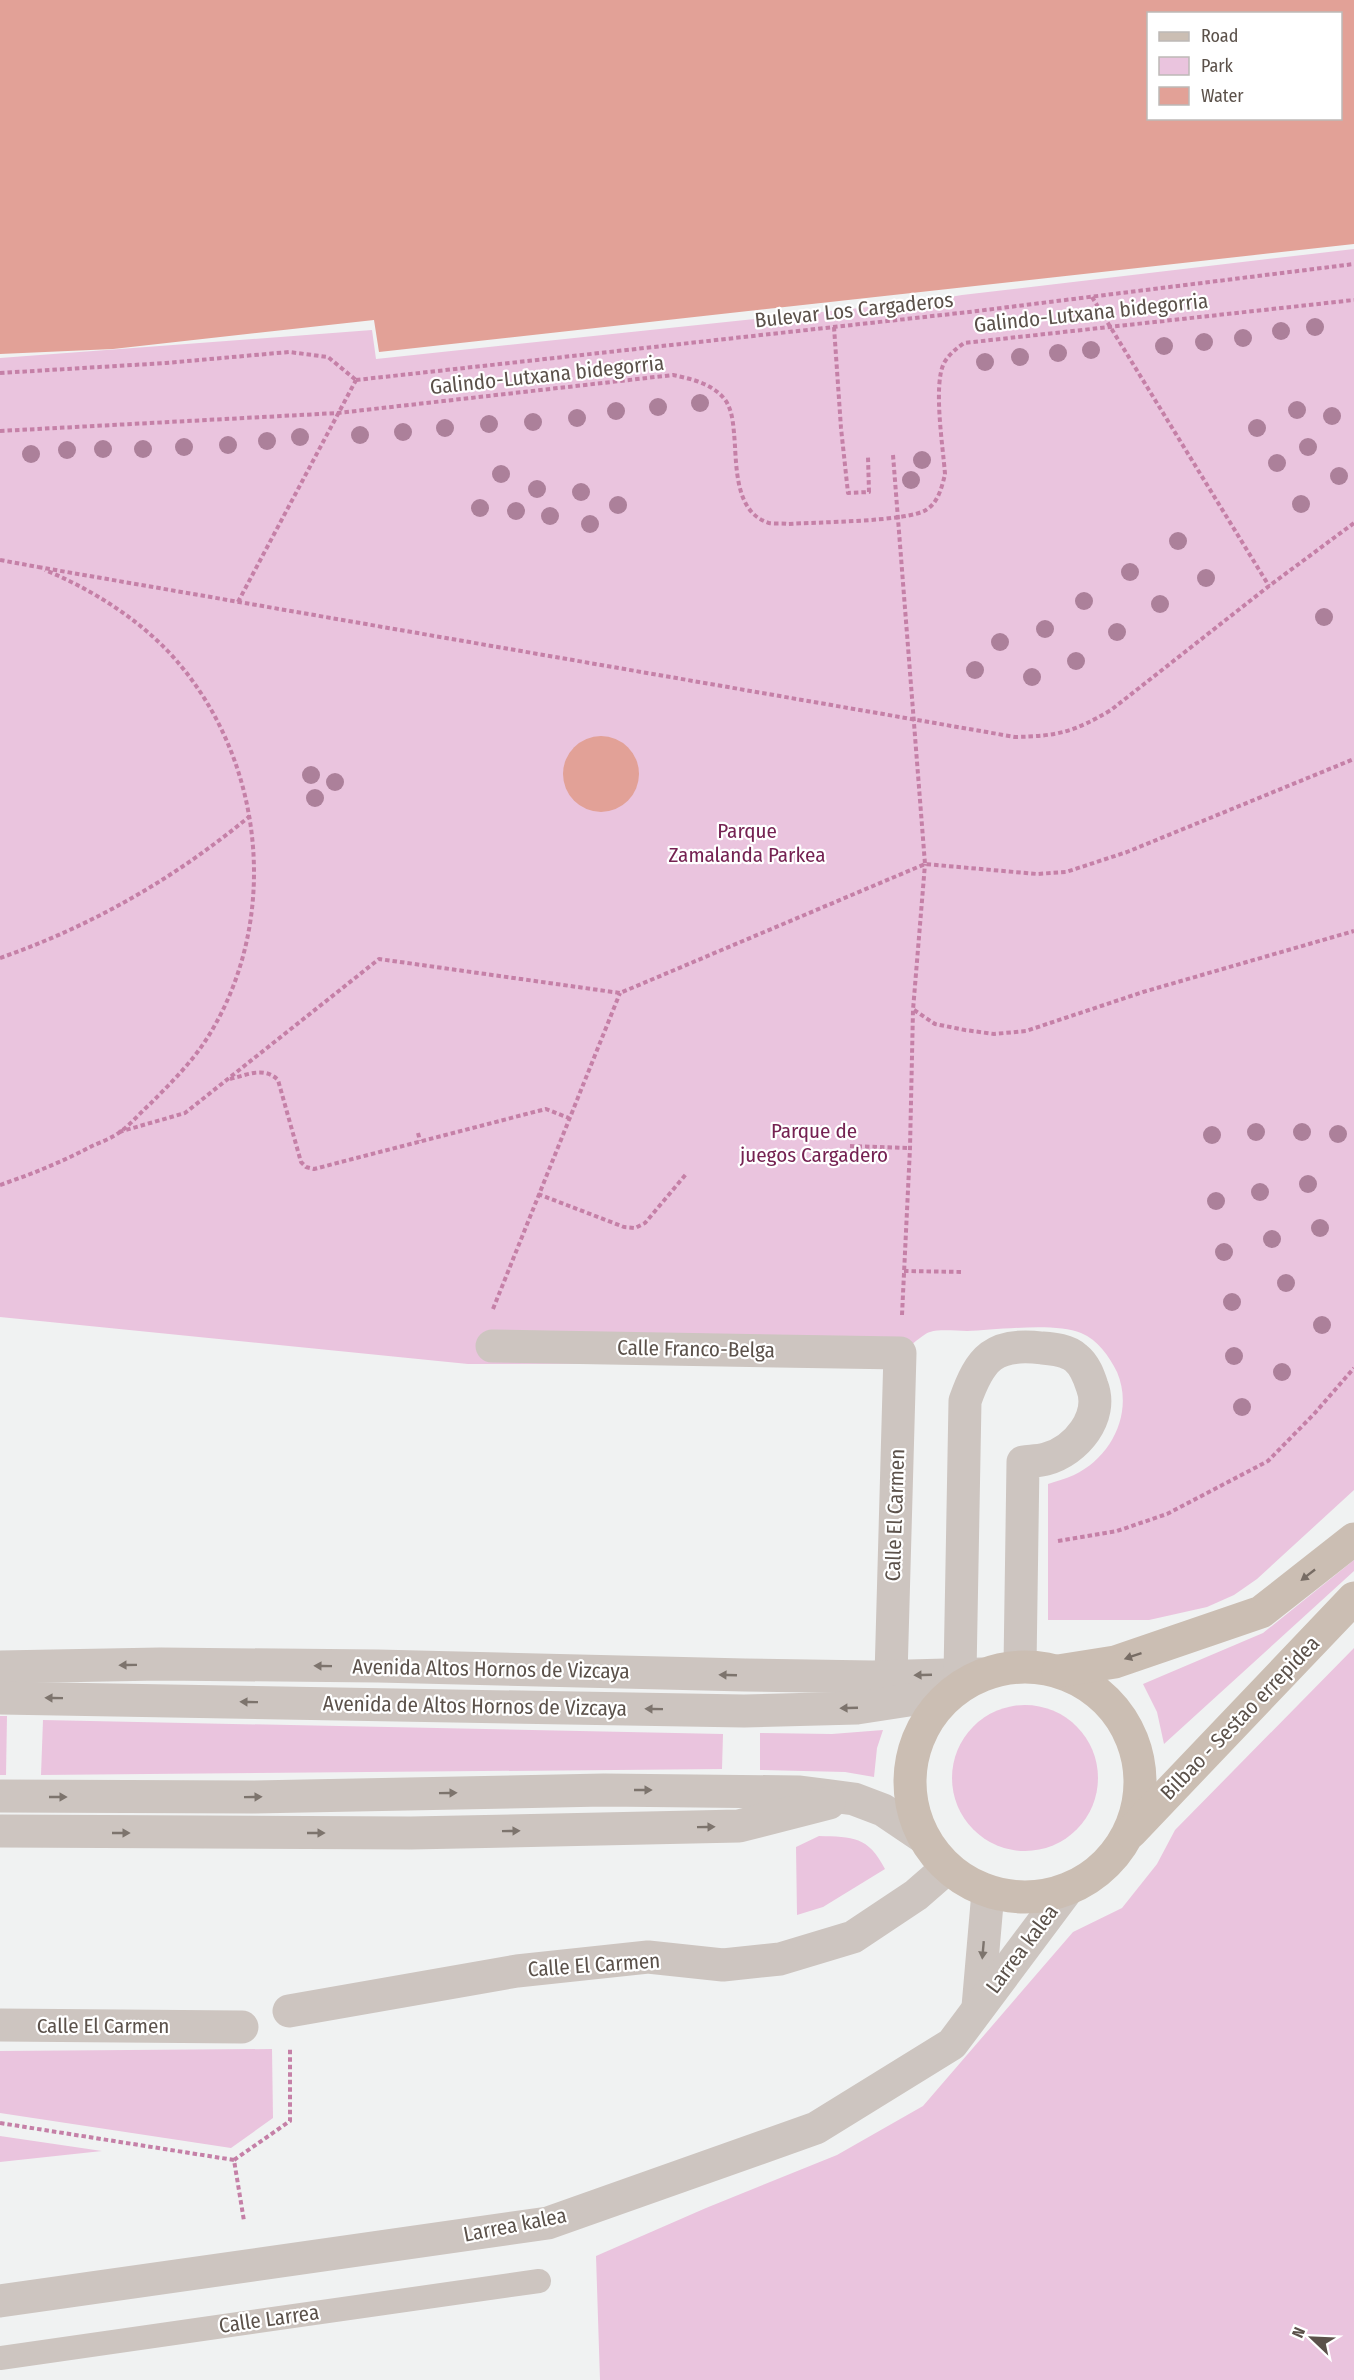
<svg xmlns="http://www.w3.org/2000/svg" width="1354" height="2380" font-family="'Fira Sans Condensed',sans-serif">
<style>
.green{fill:#eac4de}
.water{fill:#e2a197;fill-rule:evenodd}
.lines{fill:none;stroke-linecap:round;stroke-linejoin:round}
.path{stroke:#c580a7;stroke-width:4;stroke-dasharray:4.5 3;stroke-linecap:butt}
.service{stroke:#cdc5c0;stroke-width:24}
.pedestrian{stroke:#cdc5c0;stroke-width:33}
.minor{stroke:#cdc5c0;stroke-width:33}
.primary{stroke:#cbbeb3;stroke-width:33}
.path-bridge{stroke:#c580a7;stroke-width:4;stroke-dasharray:4.5 3;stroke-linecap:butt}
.tree{fill:#ac809a}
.oneway{fill:#776c64}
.oneway2{fill:#7d746d}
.labels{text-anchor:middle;stroke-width:4.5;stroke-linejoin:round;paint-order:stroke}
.street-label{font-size:21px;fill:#5b514a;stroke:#fff}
.park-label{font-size:21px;fill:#752252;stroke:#fff}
</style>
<rect width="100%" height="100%" fill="#f0f2f2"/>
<g class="green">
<path d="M1354 249V1490L1257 1579 1234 1595 1207 1607 1149 1620H1048V1484C1056 1481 1065 1479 1074 1475 1112 1457 1134 1412 1117 1372 1109 1356 1098 1340 1081 1333 1055 1322 995 1330 967 1331 956 1331 940 1329 930 1332 922 1334 899 1356 891 1363L468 1364 0 1317V358L372 330 376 359 926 301 962 295Z"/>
<polygon points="1354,1560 1354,1571 1164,1744 1157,1712 1143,1684 1263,1633"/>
<polygon points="1354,1648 1354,2380 600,2380 596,2256 706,2208 837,2155 923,2106 1073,1932 1122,1908 1157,1864 1175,1830"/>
<circle cx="1025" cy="1778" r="73"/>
<polygon points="0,1716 7,1716 6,1775 0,1775"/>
<polygon points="43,1720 723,1734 722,1769 41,1775"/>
<polygon points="883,1730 877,1748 874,1777 845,1772 760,1770 760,1733 832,1734"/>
<path d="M819 1836C853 1837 868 1836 885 1869L823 1907 797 1915 796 1847Z"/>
<polygon points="272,2049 273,2118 231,2148 0,2113 0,2051"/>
<polygon points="0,2136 102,2151 0,2162"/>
</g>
<g class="water">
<path d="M0 0H1354V244L379 352 374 320 113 349 0 354ZM1148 14H1340V118H1148Z"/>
<circle cx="601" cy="774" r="38"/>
</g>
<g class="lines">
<g class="path">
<polyline points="1092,297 1269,586"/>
<polyline points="834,327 841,428 848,493 869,492 868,457"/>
<polyline points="0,373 166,363 289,352 328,357 356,380"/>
<polyline points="356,380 969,312 1354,264"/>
<path d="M0 431 338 413 673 375C692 379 714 384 726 401 732 411 733 422 734 433 737 462 733 512 769 523 774 524 782 523 788 524 815 522 906 522 926 510 938 503 942 487 945 474 943 447 933 385 944 363 949 354 956 349 964 343L1354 300"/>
<polyline points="0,560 38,567"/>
<path d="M38 567 1015 737C1058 736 1074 732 1111 710L1269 586 1354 523"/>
<polyline points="238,602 356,380"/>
<path d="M0 958C92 926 175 878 250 816"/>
<polyline points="914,1010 935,1024 965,1030 994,1034 1026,1031 1143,992 1354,931"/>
<path d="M230 1079C247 1075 264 1066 278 1080L301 1162 306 1167 314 1169 538 1111 546 1109 569 1118"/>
<polyline points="119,1132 185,1113 379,959 620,993 925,864 1037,874 1066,872 1127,852 1354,759"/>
<polyline points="418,1133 420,1141"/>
<polyline points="850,1146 910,1148"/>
<path d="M0 1185C32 1174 62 1162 92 1146 101 1142 112 1138 120 1132 131 1124 140 1113 150 1104 169 1085 189 1065 204 1043 280 928 267 770 181 666 147 624 94 590 45 570"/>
<polyline points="538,1194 624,1227 635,1228 645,1223 687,1173"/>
<polyline points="904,1271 964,1272"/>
<polyline points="493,1309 620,993"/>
<polyline points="902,1315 910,1148 913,1010 925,864"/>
<polyline points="1058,1541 1117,1531 1167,1514 1268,1461 1314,1414 1354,1368"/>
<polyline points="0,2123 234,2160 244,2221"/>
<polyline points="234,2160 290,2121 290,2048"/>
</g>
<polyline class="service" points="0,2358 539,2281"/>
<g class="pedestrian">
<polyline points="492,1346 900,1353 891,1676"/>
<polyline points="0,2025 242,2027"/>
</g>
<g class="minor">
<polyline points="0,1667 160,1664 378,1666 745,1675 873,1677 982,1674"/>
<path d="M960 1674 965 1401C980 1358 994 1342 1042 1348 1054 1349 1067 1350 1076 1358 1085 1365 1089 1377 1092 1386 1104 1417 1076 1451 1046 1459 1039 1461 1030 1461 1023 1462L1020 1666"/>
<polyline points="0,1698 744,1711 857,1708 948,1694"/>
<polyline points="0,1796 254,1797 604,1790 800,1792 854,1799 883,1810 923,1837"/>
<polyline points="0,1831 411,1833 739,1826 829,1803"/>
<polyline points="978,2007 988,1892"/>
<polyline points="289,2011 517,1971 648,1957 723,1965 780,1959 853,1937 916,1895 947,1868"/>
<polyline points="0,2301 548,2223 816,2128 952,2044 1067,1890"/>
</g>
<g class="primary">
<circle cx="1025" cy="1782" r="115"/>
<polyline points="1058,1671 1115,1662 1261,1612 1354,1539"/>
<polyline points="1131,1832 1354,1598"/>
</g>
<polyline class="path-bridge" points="893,455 925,864"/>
</g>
<g class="tree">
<circle cx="1315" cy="327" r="9"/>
<circle cx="1281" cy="331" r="9"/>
<circle cx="1243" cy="338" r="9"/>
<circle cx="1204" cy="342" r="9"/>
<circle cx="1164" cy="346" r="9"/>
<circle cx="1091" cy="350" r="9"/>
<circle cx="1058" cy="353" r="9"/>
<circle cx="1020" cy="357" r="9"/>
<circle cx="985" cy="362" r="9"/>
<circle cx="700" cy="403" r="9"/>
<circle cx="658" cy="407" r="9"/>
<circle cx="1297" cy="410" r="9"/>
<circle cx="616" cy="411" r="9"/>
<circle cx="1332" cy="416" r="9"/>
<circle cx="577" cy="418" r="9"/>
<circle cx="533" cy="422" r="9"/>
<circle cx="489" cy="424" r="9"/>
<circle cx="445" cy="428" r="9"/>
<circle cx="1257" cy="428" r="9"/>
<circle cx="403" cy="432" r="9"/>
<circle cx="360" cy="435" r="9"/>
<circle cx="300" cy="437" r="9"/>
<circle cx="267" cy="441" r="9"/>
<circle cx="228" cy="445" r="9"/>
<circle cx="184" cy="447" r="9"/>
<circle cx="1308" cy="447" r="9"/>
<circle cx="103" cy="449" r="9"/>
<circle cx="143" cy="449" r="9"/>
<circle cx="67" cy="450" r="9"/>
<circle cx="31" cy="454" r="9"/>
<circle cx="922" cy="460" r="9"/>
<circle cx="1277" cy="463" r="9"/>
<circle cx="501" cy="474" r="9"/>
<circle cx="1339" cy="476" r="9"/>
<circle cx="911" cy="480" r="9"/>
<circle cx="537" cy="489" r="9"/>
<circle cx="581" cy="492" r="9"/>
<circle cx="1301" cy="504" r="9"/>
<circle cx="618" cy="505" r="9"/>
<circle cx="480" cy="508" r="9"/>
<circle cx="516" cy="511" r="9"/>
<circle cx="550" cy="516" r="9"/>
<circle cx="590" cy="524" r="9"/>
<circle cx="1178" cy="541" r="9"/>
<circle cx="1130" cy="572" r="9"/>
<circle cx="1206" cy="578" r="9"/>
<circle cx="1084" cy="601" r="9"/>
<circle cx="1160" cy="604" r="9"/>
<circle cx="1324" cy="617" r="9"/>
<circle cx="1045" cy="629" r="9"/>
<circle cx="1117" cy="632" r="9"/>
<circle cx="1000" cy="642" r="9"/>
<circle cx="1076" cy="661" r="9"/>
<circle cx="975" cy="670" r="9"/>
<circle cx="1032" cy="677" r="9"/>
<circle cx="311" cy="775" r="9"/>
<circle cx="335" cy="782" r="9"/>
<circle cx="315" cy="798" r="9"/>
<circle cx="1256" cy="1132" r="9"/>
<circle cx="1302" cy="1132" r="9"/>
<circle cx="1338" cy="1134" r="9"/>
<circle cx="1212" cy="1135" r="9"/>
<circle cx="1308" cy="1184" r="9"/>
<circle cx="1260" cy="1192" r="9"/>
<circle cx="1216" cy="1201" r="9"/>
<circle cx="1320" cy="1228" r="9"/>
<circle cx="1272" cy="1239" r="9"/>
<circle cx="1224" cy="1252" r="9"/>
<circle cx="1286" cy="1283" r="9"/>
<circle cx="1232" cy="1302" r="9"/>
<circle cx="1322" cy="1325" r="9"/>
<circle cx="1234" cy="1356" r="9"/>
<circle cx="1282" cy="1372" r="9"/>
<circle cx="1242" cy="1407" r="9"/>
</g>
<defs><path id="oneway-solid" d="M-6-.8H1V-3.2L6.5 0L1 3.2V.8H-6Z" transform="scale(1.5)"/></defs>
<g class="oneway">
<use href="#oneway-solid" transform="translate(1308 1575) rotate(142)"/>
<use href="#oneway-solid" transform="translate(1133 1656) rotate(161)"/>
</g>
<g class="oneway2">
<use href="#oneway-solid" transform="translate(128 1665) rotate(179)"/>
<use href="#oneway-solid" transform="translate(323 1666) rotate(-179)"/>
<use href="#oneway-solid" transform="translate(728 1675) rotate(-178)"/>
<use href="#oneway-solid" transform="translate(923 1675) rotate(178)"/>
<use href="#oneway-solid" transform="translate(54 1698) rotate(-179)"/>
<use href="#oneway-solid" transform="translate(249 1702) rotate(-179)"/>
<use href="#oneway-solid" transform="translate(849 1708) rotate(178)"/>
<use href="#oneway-solid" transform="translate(654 1709) rotate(-179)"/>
<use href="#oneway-solid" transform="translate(643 1790)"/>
<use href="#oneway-solid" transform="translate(448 1793) rotate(-1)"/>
<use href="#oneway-solid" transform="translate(58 1797)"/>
<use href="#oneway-solid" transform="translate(253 1797) rotate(-1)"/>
<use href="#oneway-solid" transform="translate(706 1827) rotate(-1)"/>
<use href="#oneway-solid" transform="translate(511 1831) rotate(-1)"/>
<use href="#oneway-solid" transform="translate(121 1833)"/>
<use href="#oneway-solid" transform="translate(316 1833)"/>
<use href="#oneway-solid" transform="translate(983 1950) rotate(95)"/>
</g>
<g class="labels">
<g class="street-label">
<text transform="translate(854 310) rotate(-6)" y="7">Bulevar Los Cargaderos</text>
<text transform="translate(1091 313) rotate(-6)" y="7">Galindo-Lutxana bidegorria</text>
<text transform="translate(547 375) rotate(-6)" y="7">Galindo-Lutxana bidegorria</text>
<text transform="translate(696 1349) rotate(1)" y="7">Calle Franco-Belga</text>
<text transform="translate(895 1515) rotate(-88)" y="7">Calle El Carmen</text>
<text transform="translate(491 1669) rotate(1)" y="7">Avenida Altos Hornos de Vizcaya</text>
<text transform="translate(475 1706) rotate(1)" y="7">Avenida de Altos Hornos de Vizcaya</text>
<text transform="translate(1240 1718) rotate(-46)" y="7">Bilbao - Sestao errepidea</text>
<text transform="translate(1022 1949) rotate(-53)" y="7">Larrea kalea</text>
<text transform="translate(594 1965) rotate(-4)" y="7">Calle El Carmen</text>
<text x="103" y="2033">Calle El Carmen</text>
<text transform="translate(515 2225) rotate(-11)" y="7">Larrea kalea</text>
<text transform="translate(269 2319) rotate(-8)" y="7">Calle Larrea</text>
</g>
<g class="park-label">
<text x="747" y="838">Parque<tspan x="747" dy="24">Zamalanda Parkea</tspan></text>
<text x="814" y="1138">Parque de<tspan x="814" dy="24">juegos Cargadero</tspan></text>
</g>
</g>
<rect x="1147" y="12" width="195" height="108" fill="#ffffff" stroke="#bdb9b7" stroke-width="1.5"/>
<rect x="1159" y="32" width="30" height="9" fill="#cbbeb3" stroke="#bdb9b7" stroke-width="1.5"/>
<text x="1201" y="42" font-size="18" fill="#5b514a">Road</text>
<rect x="1159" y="57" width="30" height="18" fill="#eac4de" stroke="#bdb9b7" stroke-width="1.5"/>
<text x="1201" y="72" font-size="18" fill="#5b514a">Park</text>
<rect x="1159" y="87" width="30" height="18" fill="#e2a197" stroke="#bdb9b7" stroke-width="1.5"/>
<text x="1201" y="102" font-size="18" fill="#5b514a">Water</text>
<g transform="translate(1312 2338) rotate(293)" stroke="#ffffff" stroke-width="4.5" paint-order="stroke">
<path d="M0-4.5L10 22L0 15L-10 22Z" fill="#5b514a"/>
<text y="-9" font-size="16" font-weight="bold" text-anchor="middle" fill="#5b514a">N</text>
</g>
</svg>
